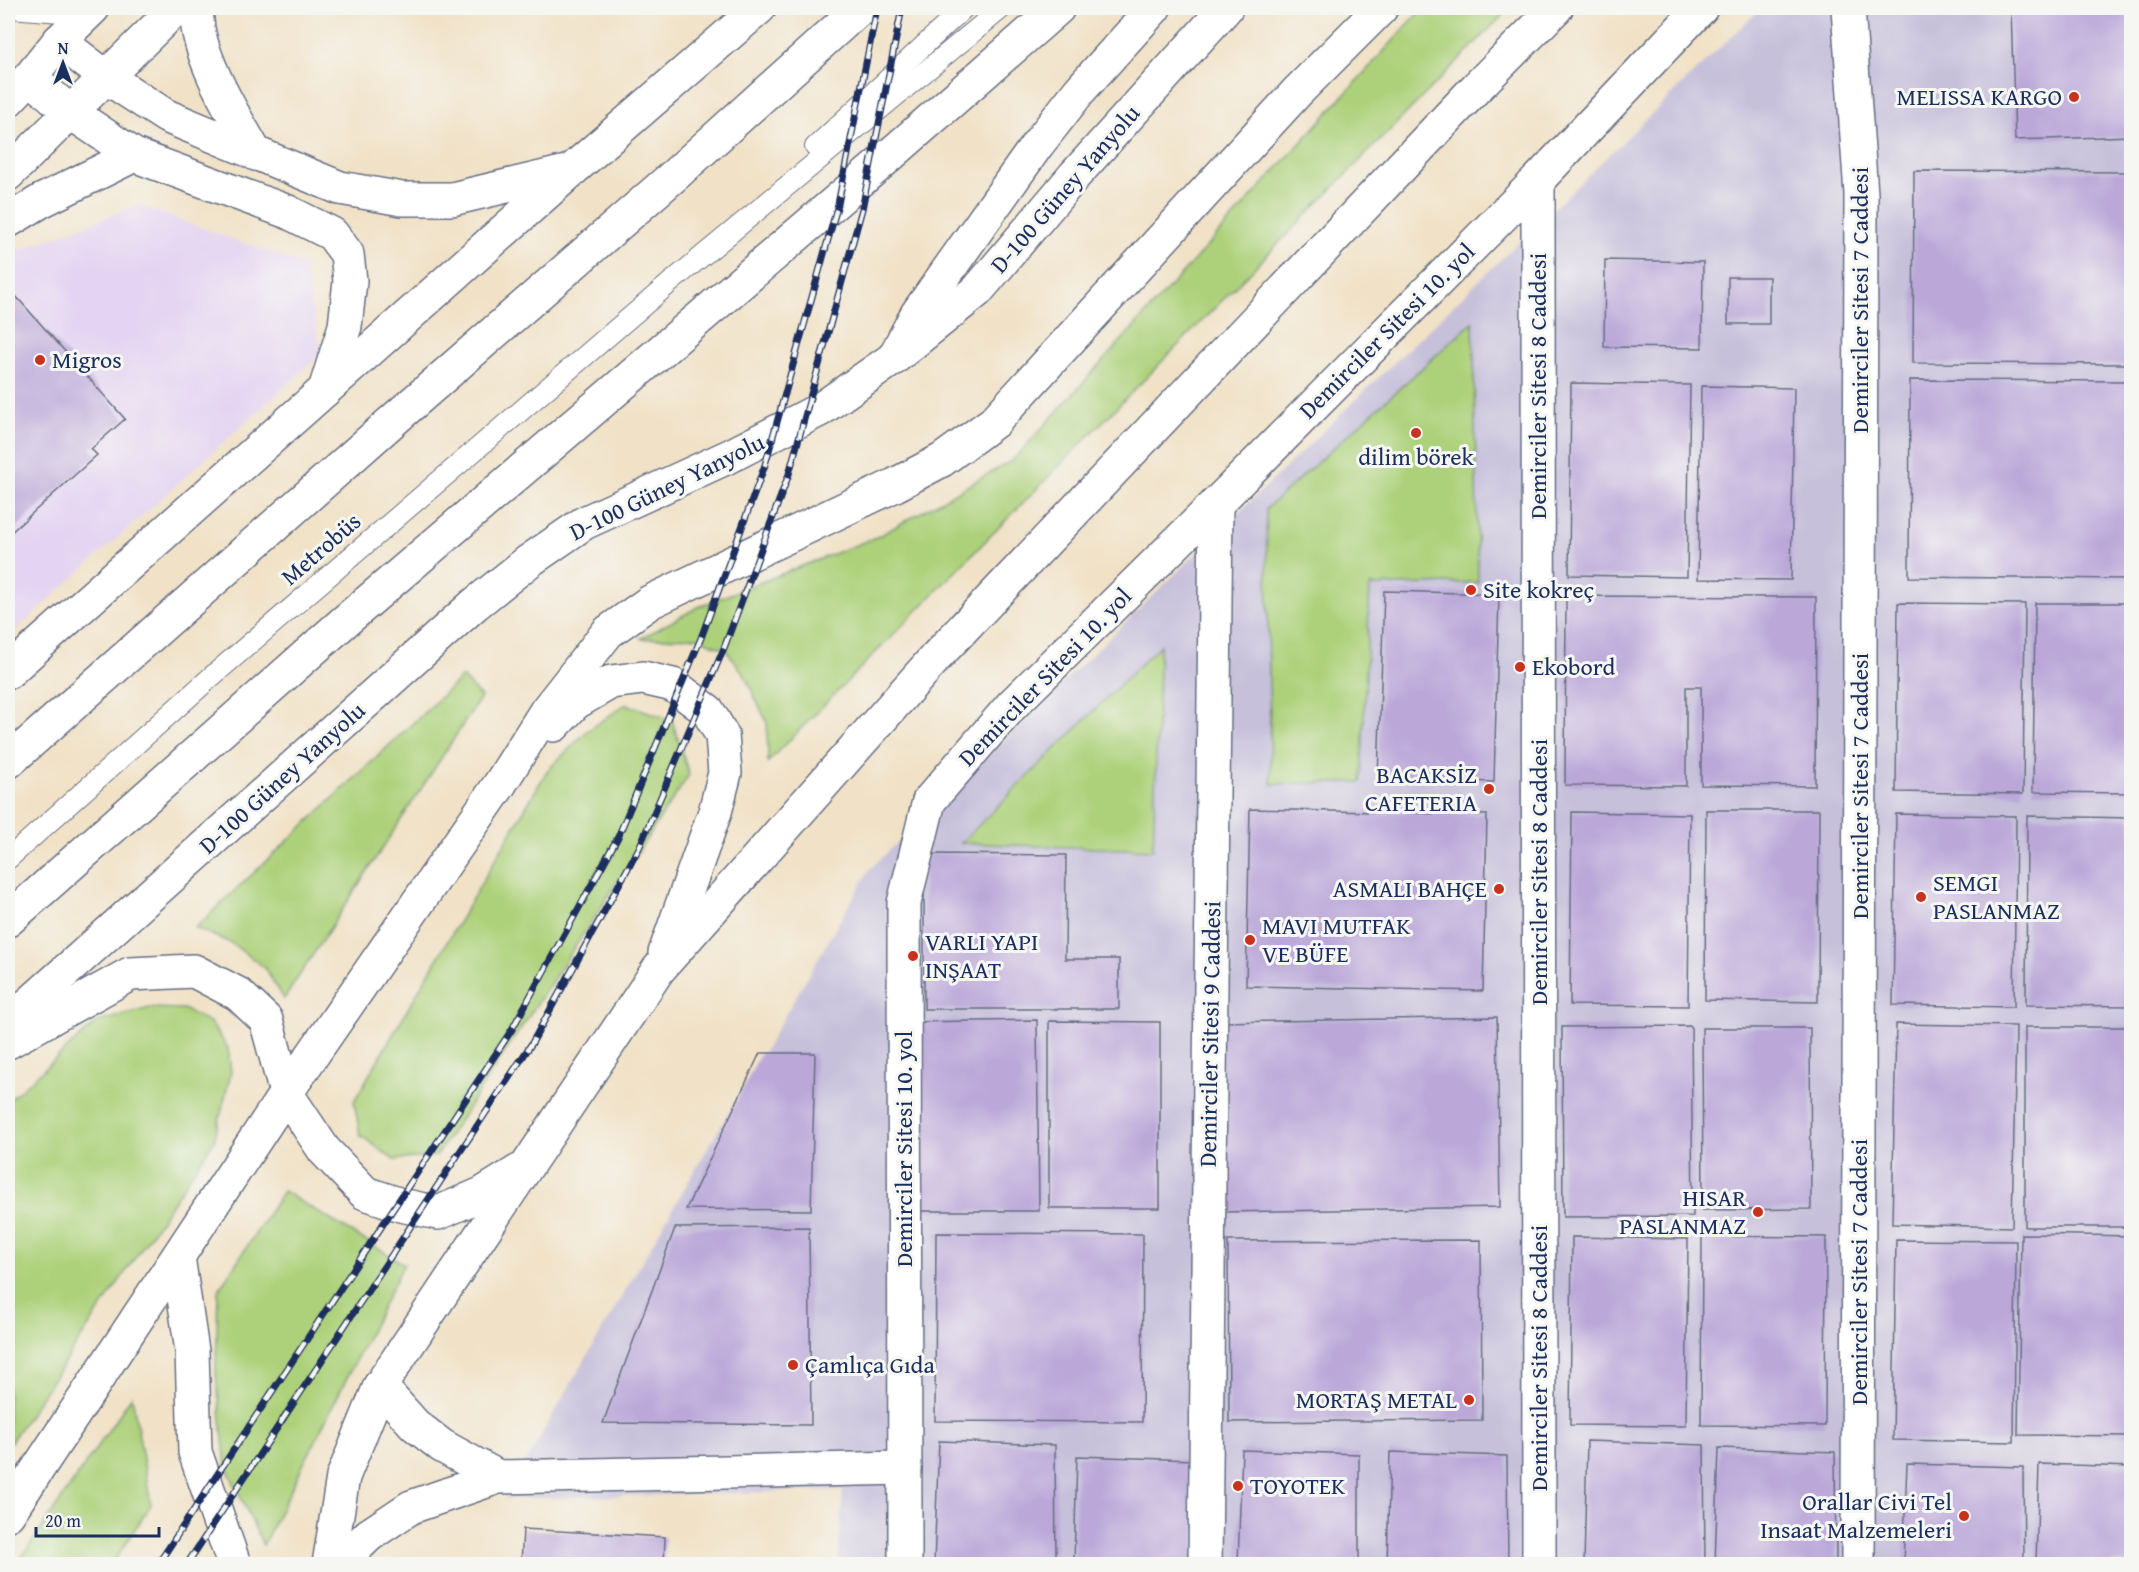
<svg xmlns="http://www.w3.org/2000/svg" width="2139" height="1572" font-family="'Gentium Book Plus',serif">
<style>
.built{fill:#e4d3f2}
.industrial{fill:#c6c0da}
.green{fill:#add17a;stroke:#64806c;stroke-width:1.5}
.building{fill:#bba8d9}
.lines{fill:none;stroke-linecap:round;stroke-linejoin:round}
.service-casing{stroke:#666e83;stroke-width:22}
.minor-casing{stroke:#666e83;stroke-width:36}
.secondary-casing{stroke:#666e83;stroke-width:36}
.primary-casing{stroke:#666e83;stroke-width:36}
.trunk-casing{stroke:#666e83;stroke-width:36}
.service{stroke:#fff;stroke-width:20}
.minor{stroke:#fff;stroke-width:33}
.secondary{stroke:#fff;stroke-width:33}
.primary{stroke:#fff;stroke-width:33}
.trunk{stroke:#fff;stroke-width:33}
.rail-casing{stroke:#1b2f5e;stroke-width:7}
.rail{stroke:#f6f6f2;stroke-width:4.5;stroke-dasharray:14;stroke-linecap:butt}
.poi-dot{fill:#c8321e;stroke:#f6f6f2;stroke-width:2}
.labels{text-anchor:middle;stroke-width:6;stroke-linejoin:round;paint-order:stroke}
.poi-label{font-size:24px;fill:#1b2f5e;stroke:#f6f6f2;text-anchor:start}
.street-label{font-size:24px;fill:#1b2f5e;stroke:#f6f6f2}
</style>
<rect width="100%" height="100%" fill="#f6f6f2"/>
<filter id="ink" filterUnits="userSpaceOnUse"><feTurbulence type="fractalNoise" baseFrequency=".0167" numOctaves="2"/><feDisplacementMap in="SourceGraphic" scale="12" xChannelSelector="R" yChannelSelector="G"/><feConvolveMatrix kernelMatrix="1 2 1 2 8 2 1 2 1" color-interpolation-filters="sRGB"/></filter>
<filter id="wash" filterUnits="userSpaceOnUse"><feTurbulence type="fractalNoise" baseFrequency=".008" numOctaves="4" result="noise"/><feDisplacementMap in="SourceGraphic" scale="24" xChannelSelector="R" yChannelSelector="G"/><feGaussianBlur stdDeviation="1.35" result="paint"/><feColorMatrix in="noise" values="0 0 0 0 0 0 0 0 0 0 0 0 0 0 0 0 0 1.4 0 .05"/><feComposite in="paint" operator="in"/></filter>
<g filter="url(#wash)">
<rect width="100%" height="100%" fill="#f1e2c7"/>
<polygon class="built" points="138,205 304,265 321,354 8,637 8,255"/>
<polygon class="industrial" points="1761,8 2131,8 2131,1564 838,1564 843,1490 504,1499 870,869"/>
<g class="green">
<polygon points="1423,8 1510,8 768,762 767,723 744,674 726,650 697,637 640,639 700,606 879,536 1013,460"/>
<polygon points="1473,322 1478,582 1370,586 1361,782 1271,784 1266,509"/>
<polygon points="1160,645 1153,850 961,843"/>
<polygon points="462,677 481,697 284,999 264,967 231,943 195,928"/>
<polygon points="626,704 672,720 689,775 436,1156 394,1160 360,1135 354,1101 547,771 587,731"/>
<polygon points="150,1008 183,1009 210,1022 228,1048 231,1073 214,1141 8,1446 8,1101 97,1022"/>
<polygon points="283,1191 404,1264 263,1545 226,1466 216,1373 218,1291"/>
<polygon points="132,1396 151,1505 112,1564 17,1564"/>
</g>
<g id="blocks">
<g class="building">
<polygon points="2011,8 2132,8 2132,136 2015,140"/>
<polygon points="1914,171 2132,172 2132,364 1913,363"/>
<polygon points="1605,260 1703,262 1702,348 1604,347"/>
<rect x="1728" y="277" width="41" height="47"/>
<polygon points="14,294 125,419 91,449 97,455 8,535 8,300"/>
<polygon points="1910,380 2132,381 2132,579 1909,577"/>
<polygon points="1571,383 1690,385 1687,577 1569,575"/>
<polygon points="1701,386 1794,388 1791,580 1698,579"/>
<polygon points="1384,591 1499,594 1494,782 1378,778"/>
<polygon points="1566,596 1816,597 1815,786 1701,785 1701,687 1686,687 1686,786 1565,785"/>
<polygon points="1898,603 2025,604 2023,794 1896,792"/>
<polygon points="2035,603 2132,603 2132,793 2033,792"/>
<polygon points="1250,809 1487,815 1483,991 1246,986"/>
<polygon points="1706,810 1819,810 1818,1002 1705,1000"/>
<polygon points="1572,812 1690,814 1688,1006 1570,1005"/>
<polygon points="1896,814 2016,816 2014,1007 1893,1005"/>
<polygon points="2027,816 2132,818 2132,1006 2026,1005"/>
<polygon points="924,854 1066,855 1065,959 1119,959 1119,1009 924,1009"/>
<polygon points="1497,1017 1500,1207 1223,1212 1219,1022"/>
<polygon points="1037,1020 1039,1211 911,1211 909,1022"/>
<polygon points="1049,1021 1160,1022 1160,1208 1049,1208"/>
<polygon points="1896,1024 2016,1026 2012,1227 1892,1224"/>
<polygon points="1691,1026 1693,1216 1563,1217 1562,1027"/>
<rect x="2025" y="1027" width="107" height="200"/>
<polygon points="1702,1028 1810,1028 1811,1209 1703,1210"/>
<polygon points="760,1053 815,1053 811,1210 686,1209"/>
<polygon points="809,1227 811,1425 603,1423 675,1228"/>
<polygon points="936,1233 1143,1234 1142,1422 935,1421"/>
<polygon points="2021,1234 2132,1236 2132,1436 2018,1435"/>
<polygon points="1702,1236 1826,1237 1825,1426 1701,1425"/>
<polygon points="1572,1237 1688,1239 1686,1426 1570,1425"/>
<polygon points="1481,1240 1482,1420 1229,1422 1228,1241"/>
<polygon points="1896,1240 2016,1241 2014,1442 1893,1440"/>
<polygon points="939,1441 1055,1445 1056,1564 934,1564"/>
<polygon points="1587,1441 1704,1445 1705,1564 1584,1564"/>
<polygon points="1719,1448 1835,1452 1836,1564 1715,1564"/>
<polygon points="1242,1450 1359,1454 1359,1564 1238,1564"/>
<polygon points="1390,1452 1507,1456 1508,1564 1387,1564"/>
<polygon points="1077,1456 1194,1460 1194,1564 1074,1564"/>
<polygon points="1907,1464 2023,1467 2024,1564 1903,1564"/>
<polygon points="2039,1464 2132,1467 2132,1564 2036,1564"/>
<polygon points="523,1529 665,1537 664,1564 521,1564"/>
</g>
</g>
</g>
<g filter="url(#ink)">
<use href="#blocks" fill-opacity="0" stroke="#666e83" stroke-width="1.5"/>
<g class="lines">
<g class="service-casing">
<g id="service">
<polyline points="10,8 87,14"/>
<polyline points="815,147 964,8"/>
<polyline points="8,859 211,677 671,282 1002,8"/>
</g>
</g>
<g class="minor-casing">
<g id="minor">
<polyline points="1848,8 1861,194 1858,1564"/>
<polyline points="1538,180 1539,1564"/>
<polyline points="380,1386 415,1425 442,1446 498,1477"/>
<polyline points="339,1564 369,1535 411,1507 498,1477 905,1468"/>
<polyline points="905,1564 904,903 929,801 1012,705 1216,504 1538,180 1701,8"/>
<polyline points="1205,1564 1216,504"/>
</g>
</g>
<g class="secondary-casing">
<g id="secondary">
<polyline points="8,100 30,77 59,41 93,8"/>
<polyline points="8,174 176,8"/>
<polyline points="554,725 575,703 611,682 643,678 673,685 708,711 722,735 725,773 715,812 665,953"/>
<polyline points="286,1093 324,1150 365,1193 401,1205 438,1213 482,1194 519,1171"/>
<polyline points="178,1257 192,1351 195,1452 234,1564"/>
<polyline points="8,1514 286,1093 500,784 546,711 608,632 650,602 895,485 942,460 994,422 1298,91 1381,8"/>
<polyline points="329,1564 343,1477 380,1386 658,970 936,657 1476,88 1556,8"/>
</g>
</g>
<g class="primary-casing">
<g id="primary">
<path d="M197 8C193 50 235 118 256 154"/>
<polyline points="59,41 106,77 166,116 340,188 402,199 452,199 566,172"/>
<polyline points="30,77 70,112 134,155 288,212 332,234 347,254 350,281 345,326 325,390"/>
<polyline points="8,221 41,201 134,155"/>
<polyline points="8,672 571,171 759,8"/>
<polyline points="8,1023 474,605 529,561 584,523 732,455 821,409 894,358 977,291 1074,176 1226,8"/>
<polyline points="8,1042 130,974 194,971 238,994 266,1020 286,1093"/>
</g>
</g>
<g class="trunk-casing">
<g id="trunk">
<polyline points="894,358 917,314 1037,145 1080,90 1154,8"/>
<polyline points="8,762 397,417 677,173 860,8"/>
<polyline points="8,920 344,622 888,157 1058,8"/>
</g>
</g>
<use href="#service" class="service"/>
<use href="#minor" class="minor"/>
<use href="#secondary" class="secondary"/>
<use href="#primary" class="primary"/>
<use href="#trunk" class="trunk"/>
<g class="rail-casing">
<g id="rail">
<polyline points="158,1564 511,1031 618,837 701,638 765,465 838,204 877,8"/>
<polyline points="187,1564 532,1043 639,848 724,648 789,474 862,209 902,8"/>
</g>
</g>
<use href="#rail" class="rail"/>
</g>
</g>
<g class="poi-dot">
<circle cx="2074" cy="97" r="6"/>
<circle cx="40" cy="360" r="6"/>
<circle cx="1416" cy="433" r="6"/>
<circle cx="1471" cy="590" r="6"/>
<circle cx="1520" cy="667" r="6"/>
<circle cx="1489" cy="789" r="6"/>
<circle cx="1499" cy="889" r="6"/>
<circle cx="1921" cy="897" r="6"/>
<circle cx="1250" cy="940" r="6"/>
<circle cx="913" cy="956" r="6"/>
<circle cx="1758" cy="1212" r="6"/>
<circle cx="793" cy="1365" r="6"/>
<circle cx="1469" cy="1400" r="6"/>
<circle cx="1238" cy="1486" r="6"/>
<circle cx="1964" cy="1516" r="6"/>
</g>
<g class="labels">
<g class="poi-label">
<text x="2062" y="105" text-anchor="end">MELISSA KARGO</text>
<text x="52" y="368">Migros</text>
<text x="1416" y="465" text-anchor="middle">dilim börek</text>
<text x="1483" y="598">Site kokreç</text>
<text x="1532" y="675">Ekobord</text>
<text x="1477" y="783" text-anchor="end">BACAKSİZ<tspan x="1477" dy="28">CAFETERIA</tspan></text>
<text x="1933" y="891">SEMGI<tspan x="1933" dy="28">PASLANMAZ</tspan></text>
<text x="1487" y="897" text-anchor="end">ASMALI BAHÇE</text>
<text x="1262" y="934">MAVI MUTFAK<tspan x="1262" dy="28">VE BÜFE</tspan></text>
<text x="925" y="950">VARLI YAPI<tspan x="925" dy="28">INŞAAT</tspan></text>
<text x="1746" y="1206" text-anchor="end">HISAR<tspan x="1746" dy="28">PASLANMAZ</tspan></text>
<text x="805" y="1373">Çamlıça Gıda</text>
<text x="1457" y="1408" text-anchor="end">MORTAŞ METAL</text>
<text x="1250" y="1494">TOYOTEK</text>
<text x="1952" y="1510" text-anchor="end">Orallar Civi Tel<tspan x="1952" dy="28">Insaat Malzemeleri</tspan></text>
</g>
<g class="street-label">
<text transform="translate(1065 189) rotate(-49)" y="8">D-100 Güney Yanyolu</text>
<text transform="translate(1860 300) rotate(-90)" y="8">Demirciler Sitesi 7 Caddesi</text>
<text transform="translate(1387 331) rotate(-45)" y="8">Demirciler Sitesi 10. yol</text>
<text transform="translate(1538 386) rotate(-90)" y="8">Demirciler Sitesi 8 Caddesi</text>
<text transform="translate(667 487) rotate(-26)" y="8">D-100 Güney Yanyolu</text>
<text transform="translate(321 549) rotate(-41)" y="8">Metrobüs</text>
<text transform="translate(1045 677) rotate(-46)" y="8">Demirciler Sitesi 10. yol</text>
<text transform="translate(282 778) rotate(-42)" y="8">D-100 Güney Yanyolu</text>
<text transform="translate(1860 786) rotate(-90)" y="8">Demirciler Sitesi 7 Caddesi</text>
<text transform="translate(1539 872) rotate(-90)" y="8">Demirciler Sitesi 8 Caddesi</text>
<text transform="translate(1210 1034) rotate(-89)" y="8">Demirciler Sitesi 9 Caddesi</text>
<text transform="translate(904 1149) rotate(-90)" y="8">Demirciler Sitesi 10. yol</text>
<text transform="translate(1859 1272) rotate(-90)" y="8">Demirciler Sitesi 7 Caddesi</text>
<text transform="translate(1539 1358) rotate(-90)" y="8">Demirciler Sitesi 8 Caddesi</text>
</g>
</g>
<rect width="2139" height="1572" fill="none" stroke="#f6f6f2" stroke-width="30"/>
<g transform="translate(63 63)" stroke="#f6f6f2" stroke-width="4.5" paint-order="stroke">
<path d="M0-4.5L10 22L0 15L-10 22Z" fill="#1b2f5e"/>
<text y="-9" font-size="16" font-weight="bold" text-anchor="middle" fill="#1b2f5e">N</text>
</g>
<path d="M36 1527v9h123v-9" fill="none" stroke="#1b2f5e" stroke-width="3"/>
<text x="45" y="1527" font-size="18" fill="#1b2f5e" stroke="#f6f6f2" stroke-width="4.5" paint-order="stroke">20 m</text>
</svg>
